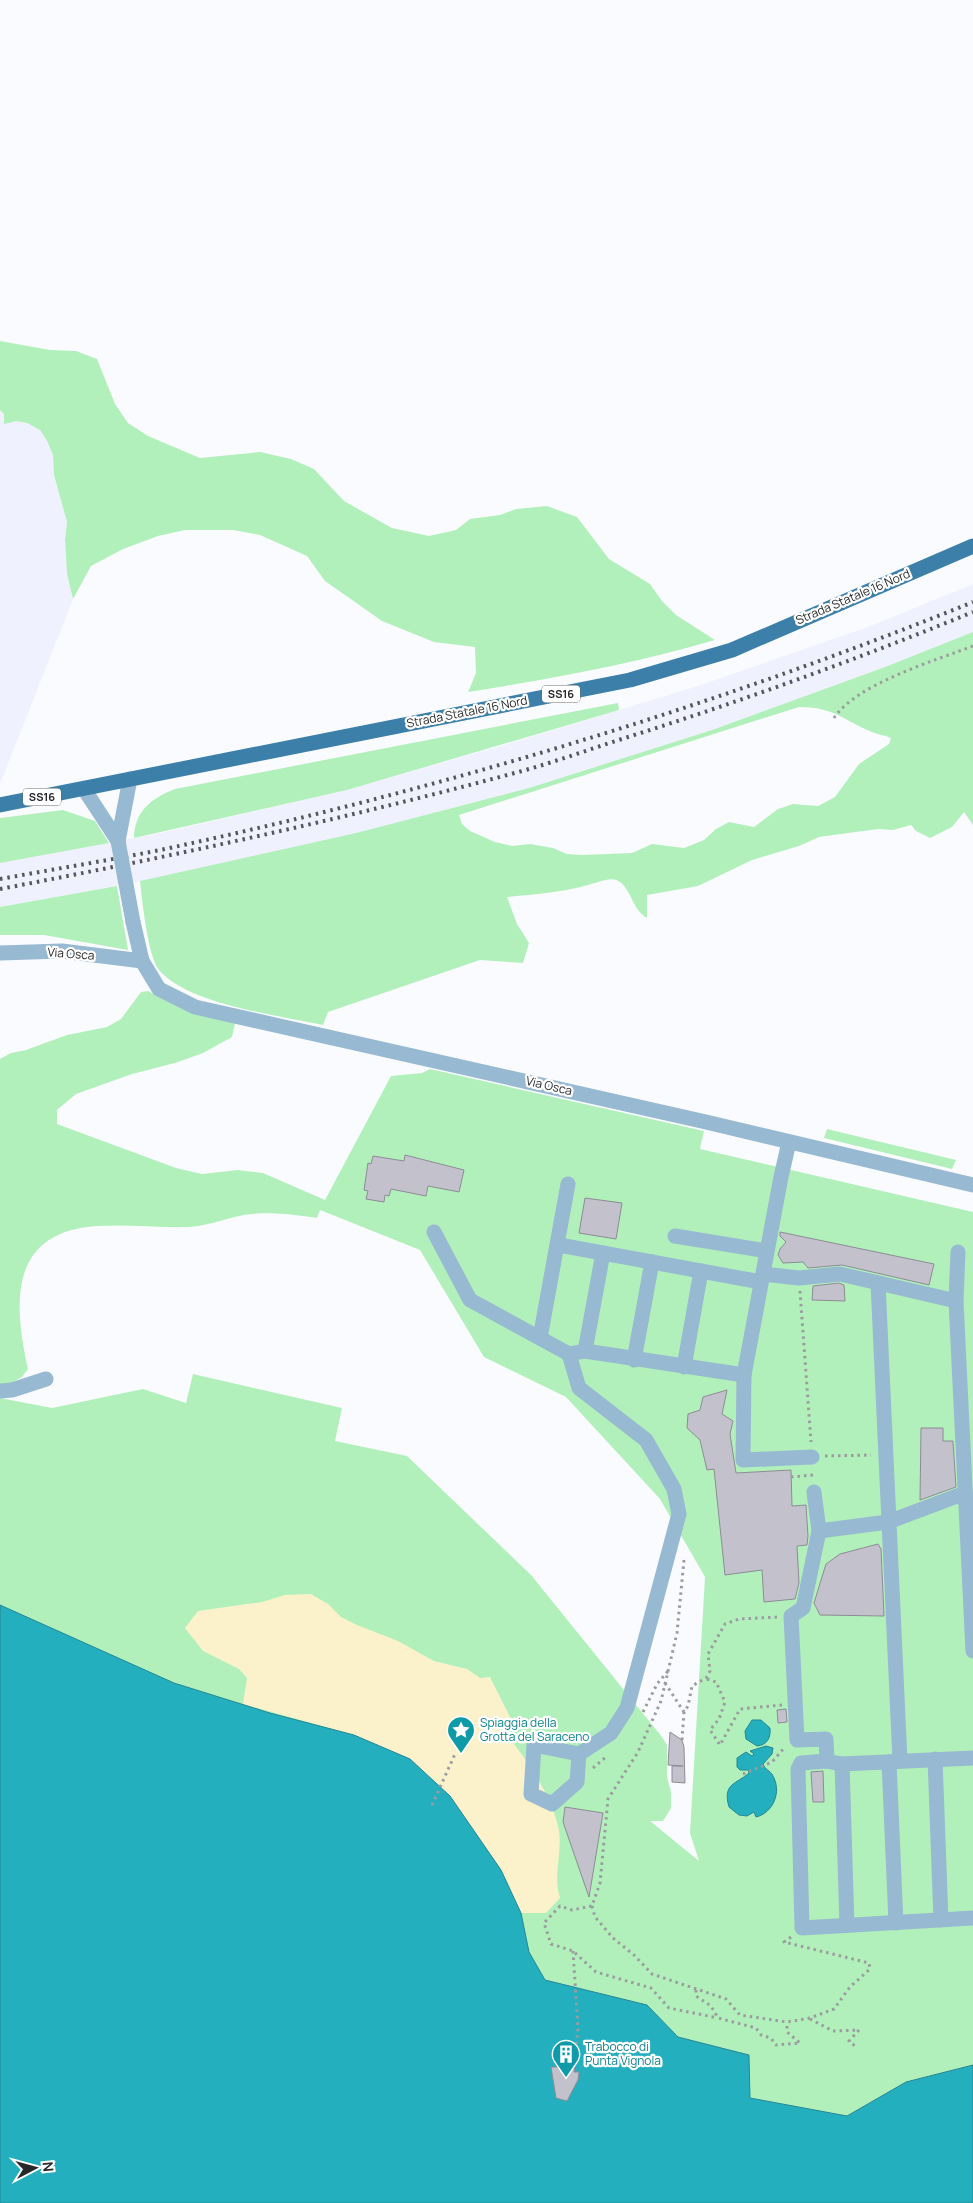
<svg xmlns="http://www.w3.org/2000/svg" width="973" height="2203" font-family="Manrope,sans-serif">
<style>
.built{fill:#f0f1ff}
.green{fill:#b2f0bb;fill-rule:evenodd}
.sand{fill:#fbf2cc}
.water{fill:#24afbf;stroke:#258693}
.building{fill:#c3c2cc;stroke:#8d8c95}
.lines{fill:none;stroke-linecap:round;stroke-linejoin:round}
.path{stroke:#9b9c9f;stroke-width:3;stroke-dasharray:2.5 4;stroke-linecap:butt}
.minor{stroke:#97b9d1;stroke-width:15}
.major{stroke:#3c80aa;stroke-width:15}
.rail{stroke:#545558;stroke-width:4;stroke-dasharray:2.5 5;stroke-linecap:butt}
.minor-bridge{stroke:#97b9d1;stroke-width:15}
.labels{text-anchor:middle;stroke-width:4.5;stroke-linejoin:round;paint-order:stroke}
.shield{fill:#fff;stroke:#68686b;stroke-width:1}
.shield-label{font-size:11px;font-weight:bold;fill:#27282b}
.street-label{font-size:12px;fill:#27282b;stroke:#fff}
.culture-label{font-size:12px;fill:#0d838f;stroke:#fff;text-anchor:start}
</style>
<rect width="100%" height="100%" fill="#fafbff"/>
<g class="built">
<polygon points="0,410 16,421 27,423 40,430 47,441 53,455 54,475 67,522 65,540 67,573 73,599 0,784"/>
<polygon points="973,584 973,632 885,667 712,730 529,788 356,833 171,876 0,907 0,863 161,833 347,790 514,742 698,686 868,627"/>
</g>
<g class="green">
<path d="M0 341 50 350 76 351 97 359 115 404 128 423 148 436 200 458 260 452 291 459 314 469 344 501 392 528 429 536 456 530 470 519 500 515 516 509 547 506 577 517 609 559 650 584 662 601 676 615 715 640C633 664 551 679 468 692L476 673 475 647 434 642 382 621 325 581 307 556 260 535 233 530H185L158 536 123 549 91 566 73 599 67 574 65 540 67 522 54 475 53 455 47 441 40 430 27 423 16 421 4 424V414L0 410Z"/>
<path d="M973 632V825L964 812 952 827 930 838 916 831 911 825 893 830 878 829 819 837 799 846 752 860 698 886 647 895V918C632 909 633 893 620 882 613 877 606 880 598 882 569 892 538 894 507 897L517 924 529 943 523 963 480 960 328 1012 323 1025C280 1016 187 1004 159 970 148 957 142 900 140 881L356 833 529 788 712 730 885 667ZM799 707C834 707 843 720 872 732 878 735 885 735 891 738L889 744 859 764 835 797 818 806 793 804 778 809 754 827 729 822 716 829 704 840 684 848 652 844 632 853 582 855 567 854 553 848 530 844 512 846 495 842 470 831 462 824 459 815Z"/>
<path d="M618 703 619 710 347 790 134 838C134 811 152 798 175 789Z"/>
<polygon points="63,810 95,821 109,843 0,863 0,818"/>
<polygon points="117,886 128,950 44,935 0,935 0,907"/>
<path d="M148 991 163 999 235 1023 232 1037 203 1053 175 1063 132 1074 76 1094 57 1110V1124L176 1168 202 1174 238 1170 263 1173 325 1200 391 1076 422 1073 430 1069 704 1131 700 1149 973 1212V2065L906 2082 847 2116 750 2098 749 2055 678 2037 647 2005 545 1980 529 1952 174 1683 0 1620V1398L52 1408 143 1389 186 1403 193 1374 342 1408 335 1441 407 1456 531 1575 662 1737 667 1745V1777L671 1792V1808L663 1821H650L699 1861 690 1833 705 1577 660 1499 566 1397 484 1357 420 1250 320 1210 317 1218C297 1215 272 1212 252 1214 230 1216 210 1226 189 1227 158 1228 127 1224 97 1226 9 1232 13 1302 28 1369L22 1377 0 1389V1059L11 1053 26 1050 67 1035 107 1027 121 1019 141 992Z"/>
<polygon points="827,1129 956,1160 952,1169 824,1138"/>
</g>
<path class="sand" d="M311 1594 328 1604 341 1617 357 1625 398 1641 434 1661 467 1669 480 1678 490 1677 511 1719 502 1730C523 1752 551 1795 558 1826 564 1850 552 1874 560 1898L546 1913H521L501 1870 410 1759 354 1735 243 1704 247 1678 239 1669 203 1651 185 1628 198 1611 262 1602 285 1595Z"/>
<g class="water">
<polygon points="0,1605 174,1683 270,1713 354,1735 410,1759 450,1796 501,1870 521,1913 529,1952 545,1980 647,2005 678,2037 749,2055 750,2098 847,2116 906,2082 973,2065 973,2203 0,2203"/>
<path d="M752 1720H761L770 1728C771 1738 767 1745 757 1746L746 1739 745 1731Z"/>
<path d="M766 1746 773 1748 772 1754 763 1764C765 1770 770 1770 773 1776 782 1792 773 1813 756 1817L754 1812 747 1816 739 1815 729 1807C722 1783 737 1784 749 1773L748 1770H740L737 1767V1758L746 1752 752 1756 754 1754 750 1751Z"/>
</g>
<g class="building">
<polygon points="405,1155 464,1170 459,1192 428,1186 426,1196 391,1189 389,1196 385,1195 384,1202 366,1199 368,1191 364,1190 368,1163 371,1164 373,1156 404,1161"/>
<polygon points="585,1198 622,1203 616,1239 579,1233"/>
<polygon points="780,1232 934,1264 929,1285 842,1265 808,1268 803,1262 783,1263 778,1255 780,1249 786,1242 780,1236"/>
<polygon points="839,1283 844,1285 845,1301 812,1300 813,1286"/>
<polygon points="727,1390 722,1414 733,1421 730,1434 736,1473 791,1470 792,1506 806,1505 808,1536 807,1545 797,1546 799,1583 795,1599 764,1602 762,1570 725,1575 714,1469 707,1470 700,1440 687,1428 688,1414 700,1410 703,1397"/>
<polygon points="921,1428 943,1428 943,1441 953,1441 956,1487 920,1500"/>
<polygon points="878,1544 881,1549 884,1616 820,1615 814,1603 826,1564 840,1554"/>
<polygon points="786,1709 787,1722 778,1723 777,1710"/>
<polygon points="670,1732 682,1740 684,1747 685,1783 672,1782 672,1766 683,1766 668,1765"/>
<polygon points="823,1771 824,1802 813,1802 811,1772"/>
<polygon points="565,1807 603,1813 589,1897 563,1822"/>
<polygon points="557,2062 575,2066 574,2072 579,2072 578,2080 567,2101 556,2098 551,2067 558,2067"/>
</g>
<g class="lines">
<g class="path">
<path d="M834 718C856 684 934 661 973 646"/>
<polyline points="800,1291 811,1442"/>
<polyline points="825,1456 871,1455"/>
<polyline points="791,1477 813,1475"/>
<polyline points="684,1560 677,1633 661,1701 638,1752 608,1799 600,1883 592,1906 572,1910 560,1906 544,1923 551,1944 573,1951 596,1972 651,1988 669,2008 718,2018"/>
<polyline points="707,1679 716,1682 725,1702 719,1719 710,1730 720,1745 740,1709 782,1705"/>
<polyline points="665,1683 684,1712 688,1706 692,1686 706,1678 710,1671 708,1654 725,1624 739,1619 778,1617"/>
<polyline points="643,1712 657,1684 668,1671"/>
<polyline points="682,1740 684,1712"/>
<polyline points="593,1768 607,1756"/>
<polyline points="743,1774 772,1762 785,1747"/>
<polyline points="432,1805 455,1754"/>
<polyline points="592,1906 595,1917 613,1938 634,1955 652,1974 726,1999 740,2015 787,2022 810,2018 834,2009 850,1987 870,1969 869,1963 784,1942 791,1937"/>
<polyline points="573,1951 578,2029 574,2065"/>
<polyline points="696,1990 696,1996 711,2006 718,2018 756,2028 761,2035 771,2038 776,2045 800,2043 787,2032 787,2022"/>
<polyline points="810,2019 833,2031 859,2030 849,2041 855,2046"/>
</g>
<g class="minor">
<polyline points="84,789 118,841"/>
<polyline points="118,841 130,779"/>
<polyline points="133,922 142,961 159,989 195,1007 706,1122 973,1185"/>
<polyline points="0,953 62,951 142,961"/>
<polyline points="789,1142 781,1177 744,1375 743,1460 812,1457"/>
<polyline points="434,1232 470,1300 569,1354 585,1351 744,1375"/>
<polyline points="675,1236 767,1251"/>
<polyline points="559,1245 761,1282"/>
<polyline points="958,1252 956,1301 973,1651"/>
<polyline points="763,1274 799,1278 840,1274 956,1301"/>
<polyline points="878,1283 900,1761"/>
<polyline points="540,1338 568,1184"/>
<polyline points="585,1351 603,1253"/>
<polyline points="569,1354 579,1388 646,1440 674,1489 679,1514 627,1708 611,1733 579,1754 534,1745 531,1794 552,1804 577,1782 579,1754"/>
<polyline points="634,1360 652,1262"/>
<polyline points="684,1367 701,1271"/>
<polyline points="0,1391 12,1390 46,1379"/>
<polyline points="814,1492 819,1531 803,1608 791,1616 797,1740 826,1739 827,1761"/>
<polyline points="819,1531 888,1522 965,1493"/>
<polyline points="973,1758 842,1764 826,1761 801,1763 798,1769 802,1928 973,1918"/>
<polyline points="935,1759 941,1920"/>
<polyline points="889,1762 896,1923"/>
<polyline points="842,1764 847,1925"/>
</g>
<polyline class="major" points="0,805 630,680 732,650 973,546"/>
<g class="rail">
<path d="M0 879C55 869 111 860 165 849 439 790 713 707 973 602"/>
<path d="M0 889C175 856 349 818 522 771 558 761 593 748 628 737 745 700 860 658 973 612"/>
</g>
<polyline class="minor-bridge" points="118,841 133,922"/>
</g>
<defs>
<g id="sight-pin" transform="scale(1.4375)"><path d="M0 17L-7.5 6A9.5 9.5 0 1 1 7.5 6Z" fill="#0f9aa8" stroke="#fff"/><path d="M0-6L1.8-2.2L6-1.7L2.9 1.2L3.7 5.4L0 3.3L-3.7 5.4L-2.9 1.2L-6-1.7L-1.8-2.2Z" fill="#fff"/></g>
<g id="building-pin" transform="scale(1.4375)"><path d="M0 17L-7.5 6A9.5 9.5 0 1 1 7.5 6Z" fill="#0f9aa8" stroke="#fff"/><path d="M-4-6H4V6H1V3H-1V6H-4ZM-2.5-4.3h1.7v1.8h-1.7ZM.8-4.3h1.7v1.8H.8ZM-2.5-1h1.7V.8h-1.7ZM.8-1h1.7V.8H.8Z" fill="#fff"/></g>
</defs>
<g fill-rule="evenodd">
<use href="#sight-pin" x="461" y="1730"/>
<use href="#building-pin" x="566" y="2054"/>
</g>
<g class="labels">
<g class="shield">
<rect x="542" y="685.5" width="38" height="17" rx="4"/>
<rect x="23" y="788.5" width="38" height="17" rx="4"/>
</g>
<g class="shield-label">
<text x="561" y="698">SS16</text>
<text x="42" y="801">SS16</text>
</g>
<g class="street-label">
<text transform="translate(853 597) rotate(-23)" y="4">Strada Statale 16 Nord</text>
<text transform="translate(467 712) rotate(-11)" y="4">Strada Statale 16 Nord</text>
<text transform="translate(71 954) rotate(4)" y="4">Via Osca</text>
<text transform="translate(549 1086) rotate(13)" y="4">Via Osca</text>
</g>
<g class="culture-label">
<text x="480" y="1727">Spiaggia della<tspan x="480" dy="14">Grotta del Saraceno</tspan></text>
<text x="585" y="2051">Trabocco di<tspan x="585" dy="14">Punta Vignola</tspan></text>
</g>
</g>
<g transform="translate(35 2168) rotate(84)" stroke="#ffffff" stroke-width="4" paint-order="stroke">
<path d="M0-4L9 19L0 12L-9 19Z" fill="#27282b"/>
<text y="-8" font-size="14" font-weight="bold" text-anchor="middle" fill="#27282b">N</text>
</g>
</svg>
